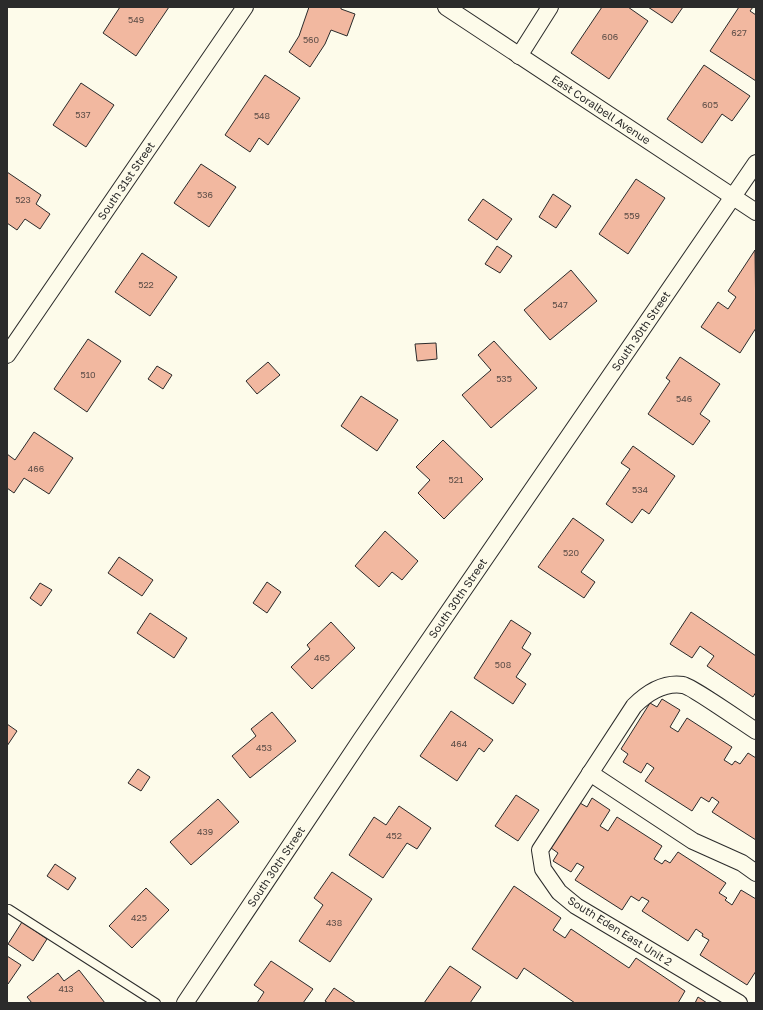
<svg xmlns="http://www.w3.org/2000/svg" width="763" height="1010" font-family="'Golos Text',sans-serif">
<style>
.building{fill:#f2b8a0;stroke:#2b2b2b}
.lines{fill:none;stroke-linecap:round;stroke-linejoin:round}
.service-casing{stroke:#2b2b2b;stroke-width:10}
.minor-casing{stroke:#2b2b2b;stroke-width:18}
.service{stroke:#fdfbea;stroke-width:8}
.minor{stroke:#fdfbea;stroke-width:16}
.labels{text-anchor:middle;stroke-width:3;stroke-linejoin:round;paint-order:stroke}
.number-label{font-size:9px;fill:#5d4e48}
.street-label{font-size:11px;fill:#2b2b2b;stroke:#fdfbea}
</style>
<rect width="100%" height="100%" fill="#fdfbea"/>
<g class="building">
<polygon points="120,7 169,7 136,56 103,33"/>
<polygon points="309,7 341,7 341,9 355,14 347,36 331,30 325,44 310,67 289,52 299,36"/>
<polygon points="602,7 628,7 648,21 609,79 571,53"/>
<polygon points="648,7 683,7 672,23"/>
<polygon points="739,7 753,7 750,11 756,15 756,81 710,51"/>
<polygon points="704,65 750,96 732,121 722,114 702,143 667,119"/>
<polygon points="265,75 300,98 268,145 259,138 250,152 225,135"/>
<polygon points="81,83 114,105 86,147 53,125"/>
<polygon points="201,164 236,187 209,227 174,203"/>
<polygon points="7,172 41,195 36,204 50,214 40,229 25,219 17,230 7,223"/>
<polygon points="636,179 665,198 628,254 599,234"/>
<polygon points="553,194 571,206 556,228 539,217"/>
<polygon points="483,199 512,219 497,240 468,220"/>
<polygon points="497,246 512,256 500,273 485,264"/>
<polygon points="755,250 756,328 740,353 701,327 718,302 728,309 736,297 728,291"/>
<polygon points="142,253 177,277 150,316 115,292"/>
<polygon points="571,270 597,301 550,340 524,310"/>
<polygon points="88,339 121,361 87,412 54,389"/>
<polygon points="494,341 537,388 491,428 462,395 491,370 478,355"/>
<polygon points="436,343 437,359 417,361 415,344"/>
<polygon points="680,357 720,384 700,414 710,421 693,445 648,414 670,381 666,378"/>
<polygon points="268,362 280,375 257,394 246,381"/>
<polygon points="157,366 172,375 163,389 148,379"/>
<polygon points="361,396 398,420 377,451 341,426"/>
<polygon points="34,432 73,458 49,494 24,478 14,493 7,488 7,454 15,460"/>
<polygon points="443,440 483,479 444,519 418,493 430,480 416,467"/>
<polygon points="633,446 675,476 649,514 642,509 632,523 606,504 630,469 621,463"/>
<polygon points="573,518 604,540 581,572 595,582 584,598 538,567"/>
<polygon points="385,531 418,561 402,580 392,572 379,587 355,566"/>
<polygon points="119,557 153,580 142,596 108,573"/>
<polygon points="267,582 281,592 267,613 253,603"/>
<polygon points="40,583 52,590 41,606 30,598"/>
<polygon points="691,612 756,656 756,692 753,697 707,666 714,656 700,646 692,658 670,644"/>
<polygon points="150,613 187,638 174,658 137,633"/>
<polygon points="511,620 531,633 522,648 531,654 516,677 526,684 513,704 474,678"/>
<polygon points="331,622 355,648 312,689 291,667 310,649 307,645"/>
<polygon points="662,699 680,710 670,727 678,732 687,718 732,747 724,760 732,765 735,761 740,764 748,753 756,758 756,840 712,812 719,802 712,797 709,802 701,797 692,811 645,781 654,768 647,763 641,773 623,762 628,754 621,749 650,703 657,707"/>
<polygon points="451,711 493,740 484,752 479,748 457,781 420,756"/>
<polygon points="272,712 296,741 250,778 232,756 256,736 251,729"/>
<polygon points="7,724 17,731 7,746"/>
<polygon points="138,769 150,777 141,791 128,783"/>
<polygon points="516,795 539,810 518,841 495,826"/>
<polygon points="592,798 610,810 600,826 608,831 617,817 662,846 654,859 662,864 665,860 670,863 678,852 726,883 719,893 727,898 725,900 732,905 741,890 756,899 756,971 747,985 700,955 709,940 702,936 703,934 696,929 688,941 642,911 649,901 642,897 639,901 631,896 622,910 575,880 584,867 577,863 571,872 553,861 558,853 551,848 580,803 587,807"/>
<polygon points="218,799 239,822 191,865 170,842"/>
<polygon points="399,806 431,828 417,849 407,843 383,878 349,855 374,817 386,825"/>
<polygon points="55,864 76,878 68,890 47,876"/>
<polygon points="332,872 372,899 330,962 299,941 323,905 314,898"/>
<polygon points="514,886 561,918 553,930 565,938 571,929 629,968 636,958 685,991 678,1003 575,1003 524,968 517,979 472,949"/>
<polygon points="146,888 169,910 132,948 109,926"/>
<polygon points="22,922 47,939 33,961 8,944"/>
<polygon points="7,956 21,965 8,984 7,983"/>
<polygon points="271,961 313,989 303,1003 257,1003 264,992 254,985"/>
<polygon points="450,966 481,987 470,1003 424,1003"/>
<polygon points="79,970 105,1003 32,1003 27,997 58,973 64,981"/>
<polygon points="334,988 356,1003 328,1003 325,1001"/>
<polygon points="698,997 707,1003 695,1003"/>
</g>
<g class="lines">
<g class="service-casing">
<polyline id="service" points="9,909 156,1003"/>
</g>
<g class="minor-casing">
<g id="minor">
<path id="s1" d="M446 7 756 212"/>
<polyline points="519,56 550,7"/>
<path id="s2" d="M7 355 245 7"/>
<polyline points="590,773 693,841 742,863 756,873"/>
<path id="s3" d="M185 1003 362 738 756 163"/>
<path d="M739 1003 576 906 559 892 543 869 540 850 634 706C647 693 663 682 683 685 691 686 745 724 756 731"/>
</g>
</g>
<use href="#service" class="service"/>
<use href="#minor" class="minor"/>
</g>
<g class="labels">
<g class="number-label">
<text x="136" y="23">549</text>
<text x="739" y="36">627</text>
<text x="610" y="40">606</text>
<text x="311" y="43">560</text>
<text x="710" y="108">605</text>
<text x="83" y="118">537</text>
<text x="262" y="119">548</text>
<text x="205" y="198">536</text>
<text x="23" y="203">523</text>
<text x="632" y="219">559</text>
<text x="146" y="288">522</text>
<text x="560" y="308">547</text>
<text x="88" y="378">510</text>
<text x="504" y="382">535</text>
<text x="684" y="402">546</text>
<text x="36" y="472">466</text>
<text x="456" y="483">521</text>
<text x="640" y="493">534</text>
<text x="571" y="556">520</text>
<text x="322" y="661">465</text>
<text x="503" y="668">508</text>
<text x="459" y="747">464</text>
<text x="264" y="751">453</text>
<text x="205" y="835">439</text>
<text x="394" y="839">452</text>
<text x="139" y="921">425</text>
<text x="334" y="926">438</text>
<text x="66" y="992">413</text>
</g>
<g class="street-label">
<text dy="4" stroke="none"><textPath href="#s1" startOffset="186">East Coralbell Avenue</textPath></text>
<text dy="4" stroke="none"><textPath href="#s2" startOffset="211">South 31st Street</textPath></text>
<text dy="4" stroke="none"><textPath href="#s3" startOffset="812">South 30th Street</textPath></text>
<text dy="4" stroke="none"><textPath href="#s3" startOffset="488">South 30th Street</textPath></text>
<text dy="4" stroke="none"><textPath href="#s3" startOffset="164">South 30th Street</textPath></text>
<text transform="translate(620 931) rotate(32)" y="4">South Eden East Unit 2</text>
</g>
</g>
<rect width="763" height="1010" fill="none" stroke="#2b2b2b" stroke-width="16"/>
</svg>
